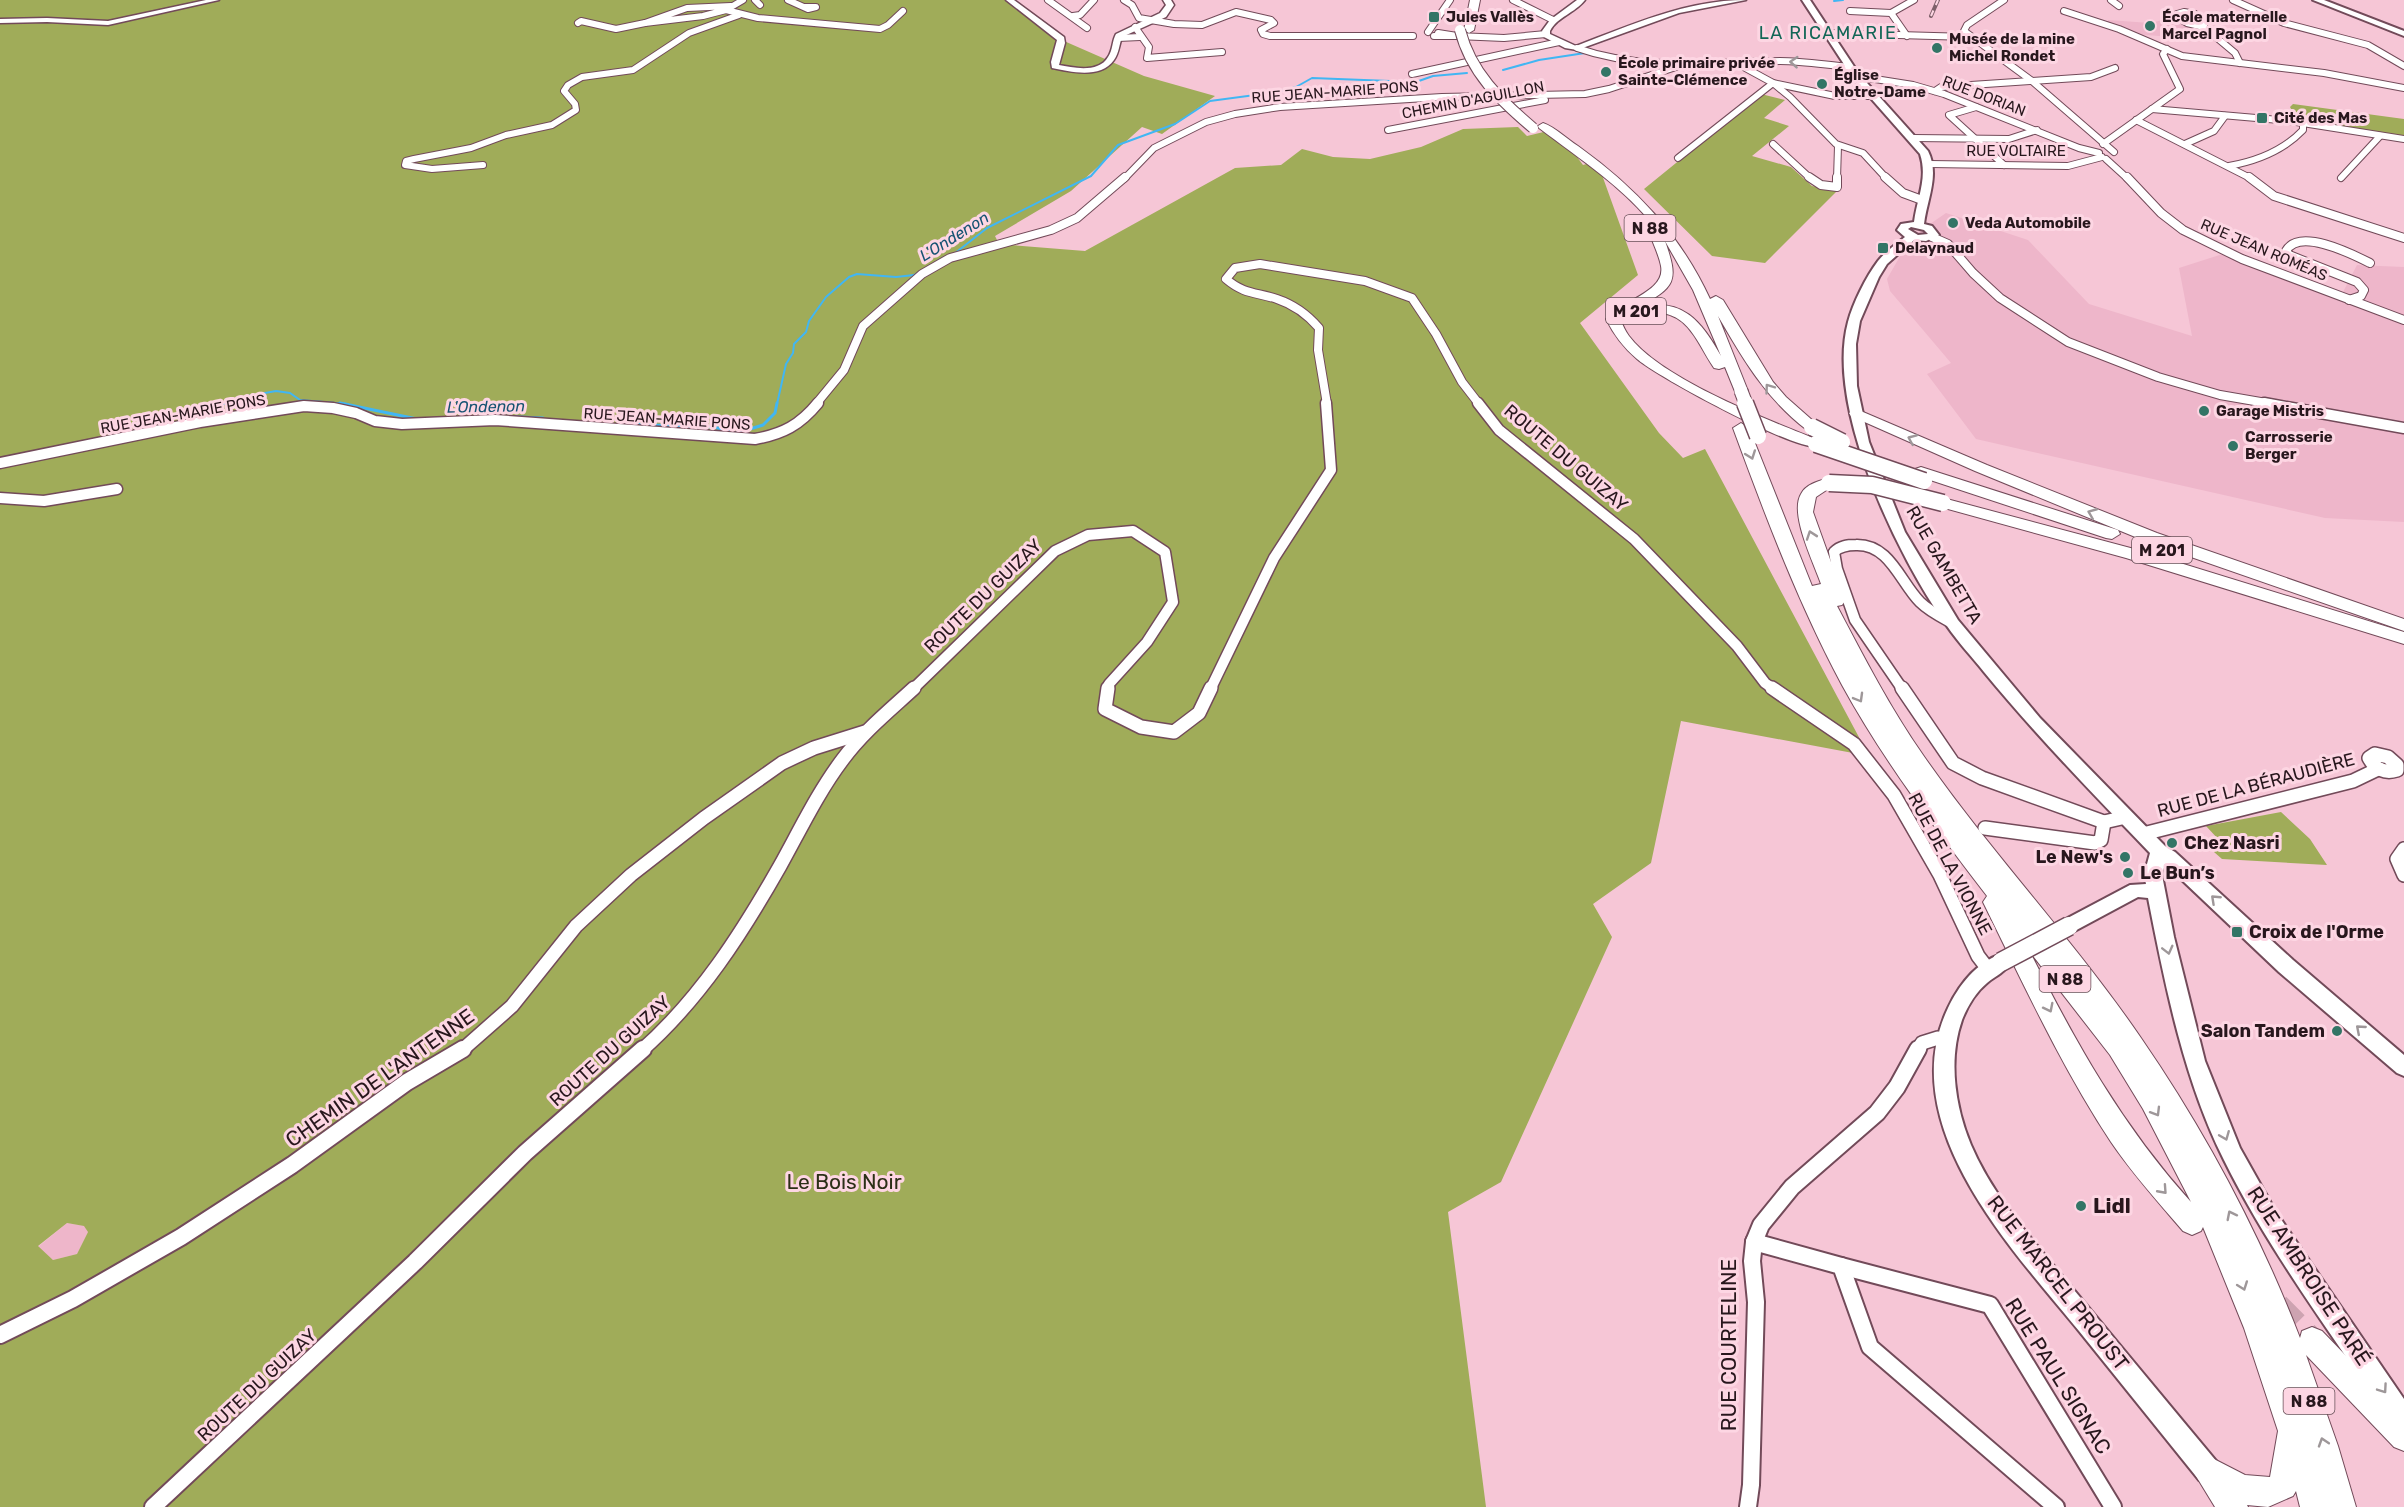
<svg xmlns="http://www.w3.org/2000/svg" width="2404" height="1507" font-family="Rubik,sans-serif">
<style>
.built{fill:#eeb6ca}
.green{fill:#a0ac59;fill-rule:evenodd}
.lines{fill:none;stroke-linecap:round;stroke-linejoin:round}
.stream-far1{stroke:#41b6f3;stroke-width:2}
.stream{stroke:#41b6f3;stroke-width:3}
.trunk-tunnel{stroke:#cda3b1;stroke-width:26;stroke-dasharray:26 14;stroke-linecap:butt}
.minor-far4-casing{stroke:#724a59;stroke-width:8}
.minor-far3-casing{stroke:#724a59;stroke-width:10}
.minor-far2-casing{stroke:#724a59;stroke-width:13}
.minor-far1-casing{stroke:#724a59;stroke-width:16}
.minor-casing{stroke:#724a59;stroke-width:20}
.tertiary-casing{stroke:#724a59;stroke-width:3}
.secondary-casing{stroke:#724a59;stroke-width:4}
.trunk-casing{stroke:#724a59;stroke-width:2}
.minor-far4{stroke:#fff;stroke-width:6}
.minor-far3{stroke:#fff;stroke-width:8}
.minor-far2{stroke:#fff;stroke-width:10}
.minor-far1{stroke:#fff;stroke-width:13}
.minor{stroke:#fff;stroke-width:16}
.tertiary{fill:#fff;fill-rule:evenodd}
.secondary{fill:#fff;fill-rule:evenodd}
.trunk{fill:#fff;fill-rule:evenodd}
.rail-casing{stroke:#7e606a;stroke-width:4}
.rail{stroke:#fdd6e3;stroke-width:2;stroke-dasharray:6;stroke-linecap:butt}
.secondary-bridge-casing{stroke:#724a59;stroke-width:21;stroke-linecap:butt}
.trunk-bridge-far2-casing{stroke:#724a59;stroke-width:12;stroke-linecap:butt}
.trunk-bridge-far1-casing{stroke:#724a59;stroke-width:15;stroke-linecap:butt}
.trunk-bridge-casing{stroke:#724a59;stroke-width:19;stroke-linecap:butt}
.secondary-bridge{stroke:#fff;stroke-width:18}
.trunk-bridge-far2{stroke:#fff;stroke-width:10}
.trunk-bridge-far1{stroke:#fff;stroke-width:13}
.trunk-bridge{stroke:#fff;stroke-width:16}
.oneway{stroke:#9e9799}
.poi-dot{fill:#337566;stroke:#fdd6e3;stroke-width:2}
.labels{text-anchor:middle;stroke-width:6;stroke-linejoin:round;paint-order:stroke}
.far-poi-label{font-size:15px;font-weight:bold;fill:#28171d;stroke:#fdd6e3;text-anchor:start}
.far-street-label{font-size:15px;fill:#28171d;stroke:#fdd6e3}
.shield{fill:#fdd6e3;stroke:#685058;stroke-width:1.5}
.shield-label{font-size:16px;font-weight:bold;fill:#28171d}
.far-water-label{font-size:16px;font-style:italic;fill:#165373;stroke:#fdd6e3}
.far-quarter-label{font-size:18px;letter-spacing:1.5px;fill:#126656;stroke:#fdd6e3}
.street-label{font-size:18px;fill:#28171d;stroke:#fdd6e3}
.poi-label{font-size:18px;font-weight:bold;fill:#28171d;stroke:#fdd6e3;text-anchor:start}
.near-street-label{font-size:21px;fill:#28171d;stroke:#fdd6e3}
.near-park-label{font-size:21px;fill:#2c2f17;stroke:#fdd6e3}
.near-poi-label{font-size:21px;font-weight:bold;fill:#28171d;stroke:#fdd6e3;text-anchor:start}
</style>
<rect width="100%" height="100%" fill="#f6c6d6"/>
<g class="built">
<polygon points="2108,20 2150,23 2163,20 2175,21 2201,28 2208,34 2206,37 2209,40 2134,34 2108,23"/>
<polygon points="1946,213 2028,240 2089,304 2192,336 2179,268 2232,251 2343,292 2357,265 2404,267 2404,522 2325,518 1976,439 1927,374 1951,363 1890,291 1887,279 1911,237"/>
<polygon points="67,1223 85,1226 88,1232 77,1254 53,1260 38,1247"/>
</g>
<g class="green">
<path d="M0 0H1014L1061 35 1064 41 1144 76 1215 96 1162 134 1142 127 1071 191 995 236 999 244 1085 251 1235 168 1281 165 1302 149 1333 157 1370 159 1421 147 1463 129 1518 127 1527 136 1556 129 1583 165 1597 161 1638 275 1580 323 1659 433 1683 458 1705 449 1869 756 1681 721 1651 863 1593 904 1612 937 1501 1182 1448 1212 1486 1507H0ZM67 1223 84 1226 88 1232 77 1254 53 1260 38 1246Z"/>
<polygon points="1761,94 1785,100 1764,118 1789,126 1752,156 1791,167 1812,186 1837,191 1765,263 1712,256 1644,189"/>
<polygon points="2293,104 2404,119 2404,136 2309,122 2296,118 2290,107"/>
<polygon points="2281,812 2310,839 2327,865 2222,859 2206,845 2219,840 2206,826"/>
</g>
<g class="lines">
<g class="stream-far1">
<polyline points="1834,1 1843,0"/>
<polyline points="1503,70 1539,60 1585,53"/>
<polyline points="954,254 987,228 1091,176 1118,145 1175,124 1210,101 1278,92 1296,87 1312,78 1416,82 1433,76 1467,73"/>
<polyline points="222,404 243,397 276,391 290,393 300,400 348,404"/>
<polyline points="777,404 786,364 793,353 794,344 806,332 809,321 826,297 849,277 857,274 896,277 914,275 944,257"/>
</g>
<g class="stream">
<polyline points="340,403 417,419"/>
<polyline points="499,416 543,418"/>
<polyline points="186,421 225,403"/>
<polyline points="619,424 714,427 737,433 763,425 775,413 777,403"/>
</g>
<polyline class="trunk-tunnel" points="2277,1306 2312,1341"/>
<g class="minor-far4-casing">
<g id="minor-far4">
<polyline points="743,0 726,10 758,18 880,29 888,25 903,11"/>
<polyline points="755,0 760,5"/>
<polyline points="788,0 808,9 816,7 804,7"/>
<polyline points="1048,0 1087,28"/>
<polyline points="1124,0 1132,5 1139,18 1174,24 1202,25 1236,12 1271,20 1274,23 1261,30 1263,34 1270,36 1413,36"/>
<polyline points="1513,0 1553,20"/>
<polyline points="2004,0 1967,25 1964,31 2032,81 2114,152"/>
<polyline points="2111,0 2119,6"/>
<polyline points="2233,0 2284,23 2368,45 2404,66"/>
<polyline points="726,10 703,16 645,23 687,8 731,6"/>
<polyline points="1850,11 1891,13"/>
<polyline points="2064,11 2119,29 2182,56 2324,73 2404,88"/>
<polygon points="2184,12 2195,14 2204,22 2204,27 2187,23 2177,17 2177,14"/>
<polyline points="1073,16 1080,15 1094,0"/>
<polyline points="578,23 581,21 616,29 645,23"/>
<polyline points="1135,27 1149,47 1147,58 1222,52"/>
<polyline points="2204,27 2235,53 2240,63"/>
<polyline points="1428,32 1450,0"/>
<polyline points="1828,33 1969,37"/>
<polyline points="1434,36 1457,36 1438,33"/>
<polyline points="1457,36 1504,38 1546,34"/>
<polyline points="1907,36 1891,13 1914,0"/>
<polyline points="1118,38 1140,37"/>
<path d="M1577 48C1642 71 1712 62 1780 61 1803 61 1826 65 1849 67"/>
<polyline points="1740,65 1773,83 1835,96 1873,96"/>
<polyline points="1412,74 1559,42"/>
<polyline points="1856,76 1913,85 1944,94 2079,148 2099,153"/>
<polyline points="1935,91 1941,87 2091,77 2115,68"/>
<polyline points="1976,107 1949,115 2004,165"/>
<polyline points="2152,109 2290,121 2404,139"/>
<polyline points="2136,120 2252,179"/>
<polyline points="1388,130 1545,100"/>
<polyline points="1913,138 2009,139 2037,130"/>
<polyline points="1773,144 1811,179"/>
<polyline points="2103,144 2180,89 2163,54 2167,49"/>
<polyline points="2185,144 2214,131 2225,116"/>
<polyline points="1678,158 1773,83 1790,97 1836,144 1863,153 1887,179"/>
<polyline points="2106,159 2128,179"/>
<polyline points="1930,164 2068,166 2102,157"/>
<polyline points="483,165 432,169 405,165 406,161 414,159 471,148 506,135 552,125 576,110 575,104 564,91 568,85 582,77 633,70 689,33 739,15"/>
<path d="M2229 166C2257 161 2283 151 2303 130V123"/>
<polyline points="2341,178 2380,136"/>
<polyline points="1124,179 1154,148 1206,122 1235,114 1280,107 1442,97 1585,94 1609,89 1682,65"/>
<polyline points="1837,179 1838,146"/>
</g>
</g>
<g class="minor-far3-casing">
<g id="minor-far3">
<polyline points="1809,177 1821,185 1837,187 1837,177"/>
<polyline points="1885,177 1903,193 1922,200"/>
<polyline points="2127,177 2161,213 2183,230 2242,259 2404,320"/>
<polyline points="2249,177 2274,196 2404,238"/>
<polyline points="1932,237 1948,244 1973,273 2000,298 2068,342 2158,377 2220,395 2272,404"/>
<path d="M2349 300 2361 296 2364 290 2357 282 2289 255 2286 251C2299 227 2352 254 2370 263"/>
<polyline points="816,404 844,370 863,326 922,274 950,258 1051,230 1077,218 1125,177"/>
<path d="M1327 404 1318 350 1319 328C1307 314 1295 305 1277 299 1256 292 1245 295 1226 279L1235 268 1260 264 1365 281 1412 298 1436 334 1462 382 1479 404"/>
</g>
</g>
<g class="minor-far2-casing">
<g id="minor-far2">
<polyline points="1478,403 1499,430 1634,539 1737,646 1765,683 1775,690"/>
<polyline points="2264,403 2404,428"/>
<path d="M0 463 200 422 304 406 333 408 356 413 375 421 402 424 495 420 755 439C783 434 800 425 818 403"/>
<polyline points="0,498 44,501 117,489"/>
<polyline points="912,690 1055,551 1088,535 1133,531 1165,552 1173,602 1147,642 1109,684 1108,690"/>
<polyline points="1210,690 1274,558 1331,470 1326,403"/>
<path d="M1903 690 1855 620 1837 569 1834 552C1840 546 1847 545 1856 545 1890 544 1900 582 1920 602 1929 611 1941 617 1952 623"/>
</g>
</g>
<g class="minor-far1-casing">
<g id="minor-far1">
<polyline points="1108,688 1105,709 1141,727 1174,732 1199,713 1211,688"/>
<polyline points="1772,688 1854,744 1894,795 1940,875 1978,956 1988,969"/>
<polyline points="1902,688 1953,763 1982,778 2104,822 2126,817"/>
<path d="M2375 754 2388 757 2397 765V770C2385 774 2375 769 2369 758Z"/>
<polyline points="1985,828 2095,843 2101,840 2104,822"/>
<polyline points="2143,834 2353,781 2378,769"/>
<polyline points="2404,849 2397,859 2404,875"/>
<polyline points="461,1051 512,1006 576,926 631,875 704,818 782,763 814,748 865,732"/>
<path d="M641 1051C700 999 742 933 780 866 800 830 818 792 843 759 863 732 889 711 914 688"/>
<polyline points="1918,1051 1922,1043 1938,1038 1946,1040"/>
</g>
</g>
<g class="minor-casing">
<g id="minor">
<polyline points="1754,1242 1841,1266 1870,1347 2056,1507"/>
<polyline points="1841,1266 1990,1305 2113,1507"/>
<polyline points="0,1335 73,1299 181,1237 292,1165 407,1082 463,1049"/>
<polyline points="153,1507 415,1262 525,1153 643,1049"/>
<polyline points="1748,1507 1751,1485 1756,1302 1752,1261 1754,1242 1761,1225 1792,1187 1877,1113 1897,1087 1918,1049"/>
</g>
</g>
<g class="tertiary-casing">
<g id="tertiary">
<polygon points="206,0 219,0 108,25 47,22 0,23 0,19 47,18 108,21"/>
<path d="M1006 0H1014L1064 37 1065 43 1059 65C1074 68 1099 73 1108 57 1113 50 1112 41 1116 34L1160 13 1166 5 1163 0H1171L1174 5 1166 17 1122 37C1119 45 1119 53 1114 60 1101 79 1071 72 1052 68L1051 62 1057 40Z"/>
<path d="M1577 0H1585C1575 13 1557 17 1550 31V34L1576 46C1631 25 1686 0 1746 0L1679 13 1577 50 1565 48 1544 37 1542 31 1550 20Z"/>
</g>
</g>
<g class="secondary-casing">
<g id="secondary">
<path d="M1802 0H1810L1859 74 1928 151C1940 175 1927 199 1924 224L1932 226 1939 235 1926 241 1914 240 1887 264 1879 277 1860 321 1856 344 1857 386 1869 442 1905 532 1958 620 2040 718 2165 846 2175 852 2293 960 2404 1055V1076L2397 1073 2279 972 2165 864 2162 875 2174 937 2205 1061 2240 1148 2276 1212 2404 1399V1432L2395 1429C2337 1341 2271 1255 2224 1160 2184 1081 2165 985 2148 898L2138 897 2069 934 2062 931 2060 926 2062 921 2130 885 2146 884 2144 875 2150 853C2093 794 2036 735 1984 672 1972 657 1958 642 1947 626 1898 558 1825 407 1848 322 1853 303 1866 277 1878 261 1885 252 1896 244 1905 237L1897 230 1901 224 1914 222C1917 198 1928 178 1920 154L1853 78ZM1911 227 1924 230 1928 234 1918 235 1908 229Z"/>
<polygon points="2313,0 2324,0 2404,31 2404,36"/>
<path d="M2001 954 2008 956 2010 962C2006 972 1995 976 1987 983 1976 992 1967 1007 1962 1020 1948 1060 1955 1107 1971 1145 1994 1199 2037 1245 2074 1290 2122 1347 2169 1405 2217 1462L2220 1471 2217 1480 2208 1483 2199 1480C2159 1430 2119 1381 2079 1331 2011 1248 1893 1124 1948 1008 1959 985 1976 963 2001 954Z"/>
</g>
</g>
<g class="trunk-casing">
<g id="trunk">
<polygon points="1470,0 1480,0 1474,30 1469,33 1464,30"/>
<path d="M1543 123C1555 127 1567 139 1578 146 1635 187 1680 234 1710 299L1716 296 1723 300 1773 382 1786 397 1820 427 1817 430H1807C1766 399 1743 359 1718 316L1748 391 1746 394H1736L1725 367 1719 369 1714 368C1695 340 1688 308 1646 313 1637 314 1631 320 1623 316L1620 319C1623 325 1625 331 1629 336 1661 379 1770 421 1821 441L1824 444 1821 447C1798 453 1659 378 1637 359 1623 347 1614 335 1606 319 1621 300 1666 292 1661 266 1659 255 1653 244 1650 234L1657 230C1625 188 1581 160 1539 128L1538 126ZM1665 241 1693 290 1721 356C1701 321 1683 297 1638 307 1676 287 1679 281 1665 241Z"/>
<polygon points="1856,409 1987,465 2157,533 2404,619 2404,631 2145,541 1975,471 1851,416 1849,413"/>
<path d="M1741 423 1749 428 1812 586 1821 584C1814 563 1789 514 1801 494 1806 484 1819 481 1829 478L1837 483 1816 497 1813 512 1845 601 1842 605 1837 606C1864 657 1890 708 1923 755 1991 853 2074 940 2141 1038 2205 1131 2259 1232 2300 1338L2302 1331 2312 1327 2322 1331 2404 1416V1451L2394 1447 2306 1355 2338 1446 2356 1507H2300L2296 1491 2293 1496 2268 1507 2247 1505 2248 1507H2215L2193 1471 2198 1461 2208 1456 2245 1475 2270 1477 2278 1431 2244 1328 2203 1227 2201 1231 2192 1235 2183 1231C2158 1202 2132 1173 2111 1142 2061 1066 2023 983 1983 902L1987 896C1935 828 1883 760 1842 685 1798 603 1765 515 1733 428ZM2030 952 2110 1055 2143 1109 2191 1202C2121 1124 2077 1045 2030 952Z"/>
<polygon points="1921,467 2118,530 2120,534 2112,539 2106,538 1915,475 1913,472 1915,469"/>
<polygon points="1943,498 2138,550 2404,632 2404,644 2126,558 1937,506 1935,503"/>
</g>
</g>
<use href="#minor-far4" class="minor-far4"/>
<use href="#minor-far3" class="minor-far3"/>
<use href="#minor-far2" class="minor-far2"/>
<use href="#minor-far1" class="minor-far1"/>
<use href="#minor" class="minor"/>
<use href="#tertiary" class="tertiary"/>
<use href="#secondary" class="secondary"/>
<use href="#trunk" class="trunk"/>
<g class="rail-casing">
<polyline id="rail" points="1931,16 1938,0"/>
</g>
<use href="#rail" class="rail"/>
<g class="secondary-bridge-casing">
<polyline id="secondary-bridge" points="2001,962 2069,926"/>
</g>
<g class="trunk-bridge-far2-casing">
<path id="trunk-bridge-far2" d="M1460 30C1471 73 1500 100 1533 128"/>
</g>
<g class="trunk-bridge-far1-casing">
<polyline id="trunk-bridge-far1" points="1741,391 1746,404"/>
</g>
<g class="trunk-bridge-casing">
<g id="trunk-bridge">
<polyline points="1745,403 1758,436"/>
<polyline points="1812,427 1842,442"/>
<polyline points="1816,444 1924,481"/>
<polyline points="1829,483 1872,485 1943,503"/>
</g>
</g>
<use href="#secondary-bridge" class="secondary-bridge"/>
<use href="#trunk-bridge-far2" class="trunk-bridge-far2"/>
<use href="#trunk-bridge-far1" class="trunk-bridge-far1"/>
<use href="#trunk-bridge" class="trunk-bridge"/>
</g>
<defs><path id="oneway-chevron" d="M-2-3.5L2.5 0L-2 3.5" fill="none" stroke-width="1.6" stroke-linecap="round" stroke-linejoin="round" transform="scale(1.5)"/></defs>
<g class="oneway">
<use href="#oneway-chevron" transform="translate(1794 62) rotate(-176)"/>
<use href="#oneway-chevron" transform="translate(1769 388) rotate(-126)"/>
<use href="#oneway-chevron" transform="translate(1912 439) rotate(-157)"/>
<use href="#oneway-chevron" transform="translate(1751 455) rotate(70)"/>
<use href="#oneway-chevron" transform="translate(2092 513) rotate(-158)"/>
<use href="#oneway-chevron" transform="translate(1811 535) rotate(-109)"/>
<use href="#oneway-chevron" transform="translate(1859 698) rotate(60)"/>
<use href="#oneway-chevron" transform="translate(2215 899) rotate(-137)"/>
<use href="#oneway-chevron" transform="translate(2168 950) rotate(76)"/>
<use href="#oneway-chevron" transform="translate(2049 1008) rotate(63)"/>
<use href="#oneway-chevron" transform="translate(2360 1029) rotate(-139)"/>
<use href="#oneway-chevron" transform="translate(2156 1112) rotate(59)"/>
<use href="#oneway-chevron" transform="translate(2225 1136) rotate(68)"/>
<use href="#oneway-chevron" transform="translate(2163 1190) rotate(48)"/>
<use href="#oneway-chevron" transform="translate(2231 1215) rotate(-117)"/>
<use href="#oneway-chevron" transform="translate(2243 1286) rotate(70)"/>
<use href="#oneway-chevron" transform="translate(2383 1389) rotate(55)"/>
<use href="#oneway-chevron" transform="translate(2323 1442) rotate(-108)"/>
</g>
<g class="poi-dot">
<rect x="1428" y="11" width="12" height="12" rx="3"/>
<circle cx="2150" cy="26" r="6"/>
<circle cx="1937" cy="48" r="6"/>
<circle cx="1606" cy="72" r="6"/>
<circle cx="1822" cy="84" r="6"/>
<rect x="2256" y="112" width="12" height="12" rx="3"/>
<circle cx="1953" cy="223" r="6"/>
<rect x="1877" y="242" width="12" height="12" rx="3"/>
<circle cx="2204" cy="411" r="6"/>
<circle cx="2233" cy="446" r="6"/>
<circle cx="2172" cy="843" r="6"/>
<circle cx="2125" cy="857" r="6"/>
<circle cx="2128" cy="873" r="6"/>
<rect x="2231" y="926" width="12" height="12" rx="3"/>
<circle cx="2337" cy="1031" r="6"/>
<circle cx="2081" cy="1206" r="6"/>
</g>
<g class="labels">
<g class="far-poi-label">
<text x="1446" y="22">Jules Vallès</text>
<text x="2162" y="22">École maternelle<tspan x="2162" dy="17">Marcel Pagnol</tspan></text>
<text x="1949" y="44">Musée de la mine<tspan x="1949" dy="17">Michel Rondet</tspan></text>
<text x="1618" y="68">École primaire privée<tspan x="1618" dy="17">Sainte-Clémence</tspan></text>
<text x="1834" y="80">Église<tspan x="1834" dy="17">Notre-Dame</tspan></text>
<text x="2274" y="123">Cité des Mas</text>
<text x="1965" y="228">Veda Automobile</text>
<text x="1895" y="253">Delaynaud</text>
<text x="2216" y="416">Garage Mistris</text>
<text x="2245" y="442">Carrosserie<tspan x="2245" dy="17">Berger</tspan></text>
</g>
<g class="far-street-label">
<text transform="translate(1335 92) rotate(-4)" y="5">RUE JEAN-MARIE PONS</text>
<text transform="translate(1984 96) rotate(21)" y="5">RUE DORIAN</text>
<text transform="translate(1473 100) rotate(-11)" y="5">CHEMIN D'AGUILLON</text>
<text x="2016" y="156">RUE VOLTAIRE</text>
<text transform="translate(2264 250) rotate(23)" y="5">RUE JEAN ROMÉAS</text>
<text transform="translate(183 414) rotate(-10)" y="5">RUE JEAN-MARIE PONS</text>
<text transform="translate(667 419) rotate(4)" y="5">RUE JEAN-MARIE PONS</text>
</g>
<g class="shield">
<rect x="1624.5" y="215" width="51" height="26" rx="4.5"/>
<rect x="1606" y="298" width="60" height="26" rx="4.5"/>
<rect x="2132" y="537" width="60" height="26" rx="4.5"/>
<rect x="2039.5" y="966" width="51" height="26" rx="4.5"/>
<rect x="2283.5" y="1388" width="51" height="26" rx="4.5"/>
</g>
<g class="shield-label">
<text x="1650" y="234">N 88</text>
<text x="1636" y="317">M 201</text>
<text x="2162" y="556">M 201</text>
<text x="2065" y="985">N 88</text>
<text x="2309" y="1407">N 88</text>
</g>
<g class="far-water-label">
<text transform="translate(954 236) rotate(-32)" y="6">L'Ondenon</text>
<text transform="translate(486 406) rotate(-1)" y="6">L'Ondenon</text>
</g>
<g class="far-quarter-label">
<text x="1828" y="39">LA RICAMARIE</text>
</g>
<g class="street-label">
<text transform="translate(1566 458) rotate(40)" y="6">ROUTE DU GUIZAY</text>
<text transform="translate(1944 565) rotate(60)" y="6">RUE GAMBETTA</text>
<text transform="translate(983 596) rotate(-44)" y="6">ROUTE DU GUIZAY</text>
<text transform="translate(2256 785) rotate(-15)" y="6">RUE DE LA BÉRAUDIÈRE</text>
<text transform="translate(1950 864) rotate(62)" y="6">RUE DE LA VIONNE</text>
<text transform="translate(610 1051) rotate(-42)" y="6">ROUTE DU GUIZAY</text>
<text transform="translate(257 1385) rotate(-43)" y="6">ROUTE DU GUIZAY</text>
</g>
<g class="poi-label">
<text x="2184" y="849">Chez Nasri</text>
<text x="2113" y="863" text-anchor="end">Le New's</text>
<text x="2140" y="879">Le Bun’s</text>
<text x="2249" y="938">Croix de l'Orme</text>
<text x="2325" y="1037" text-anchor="end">Salon Tandem</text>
</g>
<g class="near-street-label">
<text transform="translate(380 1078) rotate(-35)" y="7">CHEMIN DE L'ANTENNE</text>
<text transform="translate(2309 1276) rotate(57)" y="7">RUE AMBROISE PARÉ</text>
<text transform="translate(2058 1283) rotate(52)" y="7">RUE MARCEL PROUST</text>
<text transform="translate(1729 1345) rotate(-90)" y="7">RUE COURTELINE</text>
<text transform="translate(2058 1376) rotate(58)" y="7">RUE PAUL SIGNAC</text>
</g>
<g class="near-park-label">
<text x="844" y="1189">Le Bois Noir</text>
</g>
<g class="near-poi-label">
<text x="2093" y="1213">Lidl</text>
</g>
</g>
</svg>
